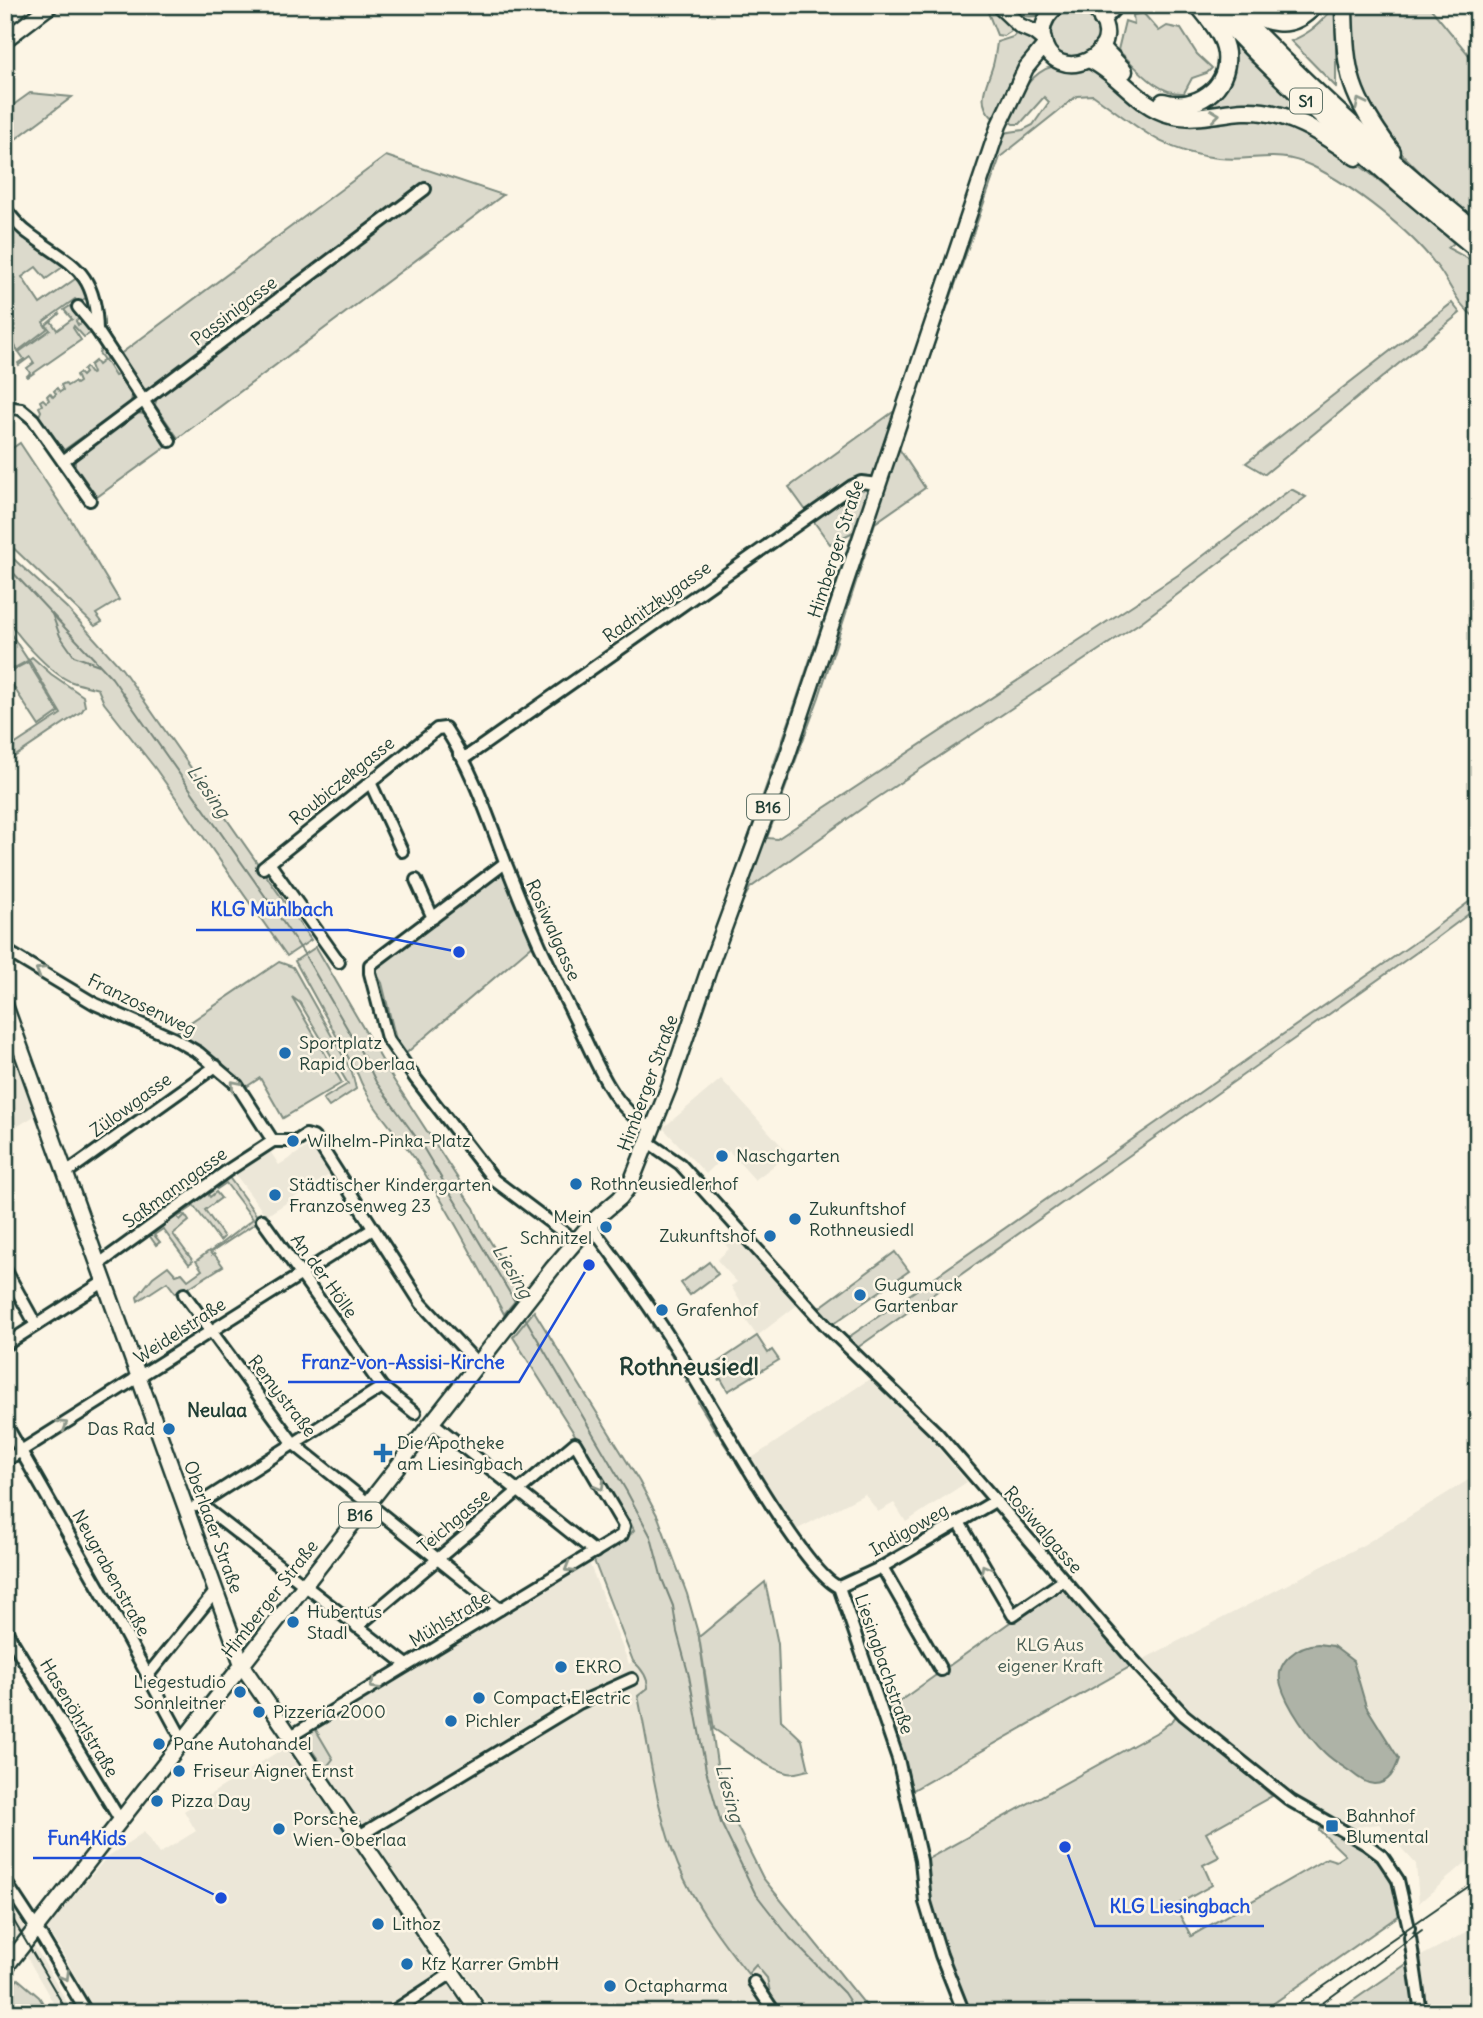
<svg xmlns="http://www.w3.org/2000/svg" width="1483" height="2018" font-family="Delius,sans-serif">
<style>
.built{fill:#ece7d8}
.green{fill:#dcdacc;stroke:#7e8c80;stroke-width:2}
.water{fill:#aeb3a7;stroke:#758479;stroke-width:2}
.lines{fill:none;stroke-linecap:round;stroke-linejoin:round}
.stream{stroke:#758479;stroke-width:2}
.minor-casing{stroke:#1f3d34;stroke-width:16}
.major-casing{stroke:#1f3d34;stroke-width:19}
.highway-casing{stroke:#1f3d34;stroke-width:21}
.minor{stroke:#fcf5e5;stroke-width:10}
.major{stroke:#fcf5e5;stroke-width:14}
.highway{stroke:#fcf5e5;stroke-width:16}
.rail{stroke:#1f3d34;stroke-width:2}
.oneway{stroke:#8e998c}
.poi-dot{fill:#1f6fb2;stroke:#fcf5e5;stroke-width:2.5}
.labels{text-anchor:middle;stroke-width:5;stroke-linejoin:round;paint-order:stroke}
.shield{fill:#fcf5e5;stroke:#617469;stroke-width:2}
.shield-label{font-size:16px;font-weight:bold;fill:#1f3d34}
.street-label{font-size:18px;fill:#1f3d34;stroke:#fcf5e5}
.poi-label{font-size:18px;fill:#1f3d34;stroke:#fcf5e5;text-anchor:start}
.park-label{font-size:18px;fill:#455c52;stroke:#fcf5e5}
.water-label{font-size:19px;font-style:italic;fill:#435a51;stroke:#fcf5e5}
.neighbourhood-label{font-size:19px;font-weight:bold;fill:#1f3d34;stroke:#fcf5e5}
.district-label{font-size:24px;font-weight:bold;fill:#1f3d34;stroke:#fcf5e5}
.leader{fill:none;stroke:#1d4ed8;stroke-width:2.5}
.callout-dot{fill:#1d4ed8;stroke:#fcf5e5;stroke-width:2.5}
.callout-label{font-size:19px;text-anchor:middle;font-weight:bold;fill:#1d4ed8;stroke:#fcf5e5;stroke-width:5;stroke-linejoin:round;paint-order:stroke}
</style>
<rect width="100%" height="100%" fill="#fcf5e5"/>
<filter id="ink" filterUnits="userSpaceOnUse"><feTurbulence type="fractalNoise" baseFrequency=".0143" numOctaves="2"/><feDisplacementMap in="SourceGraphic" scale="14" xChannelSelector="R" yChannelSelector="G"/><feConvolveMatrix kernelMatrix="1 2 1 2 8 2 1 2 1" color-interpolation-filters="sRGB"/></filter>
<g filter="url(#ink)">
<g class="built">
<polygon points="11,1046 36,1115 5,1134 5,1050"/>
<polygon points="721,1079 789,1154 755,1180 729,1151 706,1174 663,1128"/>
<polygon points="309,1146 315,1148 332,1173 266,1216 233,1171 268,1148 279,1165"/>
<polygon points="738,1234 800,1303 757,1336 743,1316 747,1313 731,1286 737,1282 717,1260 729,1249 725,1244"/>
<polygon points="874,1376 902,1405 967,1482 906,1522 894,1503 878,1512 865,1494 794,1531 749,1460"/>
<polygon points="1478,1474 1478,1852 1419,1903 1416,1864 1379,1824 1351,1828 1305,1803 1202,1725 1166,1690 1142,1660 1365,1544"/>
<polygon points="588,1560 629,1664 633,1661 640,1666 648,1685 648,1688 638,1696 669,1840 748,1974 755,1965 768,1978 771,1997 781,2013 493,2013 322,1766 314,1726"/>
<polygon points="287,1746 472,2013 96,2013 55,1940 45,1930 107,1857 144,1832 159,1854 196,1831 184,1811"/>
<polygon points="5,1898 15,1912 73,2013 59,2013 9,1926 5,1928"/>
<polygon points="1478,1926 1478,2013 1417,2013 1408,1963"/>
</g>
<g class="green">
<polygon points="985,5 992,5 1004,21 1014,26 1013,30 1004,36 997,35"/>
<path d="M1006 5H1045L1039 15C1027 19 1015 15 1006 5Z"/>
<polygon points="1349,5 1428,5 1478,66 1478,210 1472,217 1436,188 1396,148 1355,85"/>
<circle cx="1074" cy="33" r="25"/>
<path d="M1333 8 1338 29 1336 39V87L1291 41C1310 33 1320 24 1333 8Z"/>
<path d="M1143 13 1159 31 1167 26 1181 29 1197 54 1212 68 1207 73 1192 78 1184 93C1157 95 1137 68 1118 50L1125 21 1134 24 1133 15Z"/>
<path d="M1020 29 1035 37 1037 46 996 116 992 117C975 101 988 83 993 65 995 58 996 50 997 42L1013 37Z"/>
<polygon points="1227,35 1250,61 1261,69 1331,135 1306,123 1159,107 1144,95 1160,104 1215,95"/>
<path d="M1054 66 1073 72 1092 68 1192 122C1208 126 1230 123 1246 118 1247 118 1254 115 1256 115 1309 113 1414 209 1454 243L1448 248 1478 264V319C1458 307 1452 287 1439 269 1413 232 1353 186 1312 166 1277 149 1254 162 1218 158 1161 152 1137 126 1093 95L1077 96 1000 157 898 447 925 488 875 523 819 697 767 838 777 839 1178 575 1291 489 1306 497 1141 622 874 800 750 888 742 902 726 900 791 716 853 532 830 544 789 487 893 412 908 414 1003 133 1023 130 1033 125 1049 102 1044 97 1020 124H1013L1010 122C1010 100 1033 71 1054 66Z"/>
<polygon points="30,93 72,97 5,147 5,111"/>
<polygon points="386,156 503,195 178,438 155,405 157,397 431,191 424,182 149,389 144,389 119,355"/>
<polygon points="7,217 67,264 46,279 36,267 22,277 40,304 78,277 88,296 79,303 75,299 43,322 47,329 18,351 14,344 5,349 5,218"/>
<polygon points="1452,303 1460,313 1265,474 1246,463"/>
<polygon points="70,306 80,318 76,321 78,325 83,322 91,333 84,337 74,326 73,328 81,340 28,377 27,376 30,373 27,368 34,363 30,357 19,365 18,363 24,359 19,352 50,330 46,325 60,313 51,321 57,330 72,319 64,310"/>
<polygon points="101,349 107,358 105,360 115,376 118,375 132,396 131,402 64,450 39,416 41,411 39,407 42,405 40,401 43,399 46,402 49,400 47,396 50,393 53,397 56,394 54,391 57,388 60,392 63,390 61,385 65,383 67,386 74,382 76,384 79,382 76,375 79,373 82,376 85,373 83,370 86,367 91,374 93,373 90,365 95,361 98,365 104,360 99,353"/>
<polygon points="137,413 144,414 166,447 97,497 75,466 75,460"/>
<polygon points="20,443 73,523 119,600 96,614 102,622 95,626 5,540 5,453"/>
<path d="M5 551 67 608 122 669 311 940 287 956 155 768 104 703 98 689C89 686 80 685 72 682 52 675 10 631 5 611 1 593 5 569 5 551Z"/>
<polygon points="5,625 28,660 32,657 51,674 83,696 85,706 82,711 5,763 5,751 61,714 29,660 9,671 5,665"/>
<polygon points="28,662 59,712 39,726 9,680 5,682 5,674"/>
<polygon points="503,868 541,938 404,1055 398,1048 382,983 375,972 376,966"/>
<polygon points="1478,895 1478,907 1434,940 857,1348 846,1339 1424,936"/>
<path d="M316 947 393 1079 462 1185 464 1194 474 1208 482 1228 522 1293 504 1314C476 1262 449 1209 415 1159 396 1131 370 1107 358 1075L295 961Z"/>
<polygon points="279,962 293,967 352,1072 356,1089 329,1107 323,1099 348,1084 300,1003 292,997 342,1083 283,1118 260,1078 243,1089 173,1034"/>
<polygon points="228,1176 260,1220 212,1252 211,1251 253,1219 226,1183 217,1189 215,1186"/>
<polygon points="212,1187 214,1190 208,1194 210,1197 216,1192 221,1198 205,1210 224,1237 220,1241 194,1206 185,1212 184,1209"/>
<polygon points="181,1210 183,1214 177,1217 180,1220 185,1215 189,1221 173,1234 193,1261 189,1264 163,1229 154,1235 160,1242 156,1245 149,1235"/>
<polygon points="209,1251 212,1255 214,1254 223,1266 177,1295 167,1282 138,1301 137,1297 153,1277 168,1266 176,1275 182,1273 188,1280 202,1270 196,1261"/>
<polygon points="895,1252 909,1271 833,1324 819,1308"/>
<polygon points="709,1262 718,1274 690,1295 681,1283"/>
<path d="M534 1311 639 1481 658 1517 687 1594 699 1637 717 1764 731 1814 763 1878 872 2013H781L771 1997 767 1978 756 1965 748 1974C721 1940 695 1905 678 1865 656 1812 650 1752 638 1696L648 1688C648 1677 641 1668 633 1661L593 1558 628 1537 634 1530 629 1520 623 1519 589 1457 513 1337Z"/>
<polygon points="757,1336 768,1353 772,1350 779,1360 728,1391 721,1379 718,1380 720,1378 714,1368 711,1367"/>
<path d="M765 1582 778 1644 781 1720 802 1740 809 1770C802 1771 794 1775 787 1773 764 1767 735 1742 714 1729L699 1637Z"/>
<polygon points="1062,1585 1133,1665 913,1790 883,1713"/>
<path d="M1178 1713 1272 1796 1206 1833 1219 1857 1203 1865 1212 1885 1175 1906 1191 1936 1327 1858 1336 1861 1345 1855 1319 1830 1320 1827C1368 1851 1390 1859 1401 1914L1260 2013H966L930 1908 924 1861 1159 1731 1173 1720Z"/>
<polygon points="313,1725 333,1759 325,1769 301,1735"/>
<polygon points="1408,1963 1417,2013 1335,2013"/>
<polygon points="18,1979 39,1997 49,2013 5,2013 5,1996"/>
</g>
<path class="water" d="M1318 1644 1333 1646 1353 1661 1366 1706 1399 1759C1395 1771 1389 1784 1374 1784 1367 1784 1357 1777 1351 1772 1342 1766 1332 1760 1325 1753 1309 1738 1287 1706 1281 1685 1274 1662 1298 1645 1318 1644Z"/>
<g class="lines">
<g class="stream">
<polyline points="5,564 112,678 272,906 303,952 365,1059 376,1082 421,1144 517,1305"/>
<polyline points="52,614 60,636 74,656 99,665"/>
<polyline points="524,1316 627,1492 651,1537 662,1579 673,1606 677,1632 689,1676 706,1770 721,1823 755,1893 790,1938 844,1993 857,2013"/>
<polyline points="652,1326 655,1331"/>
<polyline points="662,1341 665,1347"/>
<polyline points="669,1352 681,1371"/>
<polyline points="682,1374 684,1377"/>
<polyline points="686,1381 687,1383"/>
<polyline points="698,1402 717,1433"/>
<polyline points="723,1442 733,1457"/>
<polyline points="736,1462 742,1472"/>
<polyline points="746,1478 749,1482"/>
<polyline points="750,1485 752,1488"/>
<polyline points="754,1490 756,1493"/>
<polyline points="760,1499 767,1511"/>
</g>
<g class="minor-casing">
<g id="minor">
<path d="M5 209C12 217 19 227 28 233 70 265 96 268 97 330L170 441"/>
<polyline points="78,307 97,330"/>
<polyline points="5,407 21,409 33,419 90,500"/>
<polyline points="63,461 425,189"/>
<polyline points="459,754 464,757 469,755 852,486 861,482 878,484"/>
<polyline points="370,782 402,851"/>
<polyline points="269,863 339,962"/>
<polyline points="505,863 370,965 370,973 387,1038 415,1078 494,1180 575,1241"/>
<path d="M263 868 437 729 445 728C473 770 488 817 506 864 528 921 554 978 582 1033 599 1068 615 1112 653 1128"/>
<polyline points="416,880 433,918"/>
<polyline points="5,950 95,1004 173,1038 199,1053 237,1085 273,1141"/>
<polyline points="273,1141 297,1141 306,1135 313,1137 318,1142 421,1303 478,1364"/>
<polyline points="648,1142 680,1164 827,1327 937,1433 1134,1661 1184,1715 1291,1801 1366,1844 1382,1856 1398,1880 1409,1928"/>
<polyline points="66,1173 216,1066"/>
<polyline points="262,1220 382,1387 415,1413"/>
<path d="M590 1225C621 1266 651 1308 678 1351 704 1391 804 1575 839 1587L898 1759 921 1860 925 1902 941 1955 964 2013"/>
<polyline points="99,1264 227,1171 273,1141"/>
<polyline points="5,1269 36,1325"/>
<polyline points="184,1294 294,1444 500,1609"/>
<polyline points="5,1345 105,1281"/>
<polyline points="5,1423 123,1630 183,1741"/>
<polyline points="433,1423 595,1552"/>
<polyline points="5,1461 373,1229"/>
<polyline points="200,1504 407,1665"/>
<polyline points="196,1506 382,1387"/>
<polyline points="959,1522 1013,1615 1064,1580"/>
<polyline points="882,1567 941,1670"/>
<polyline points="839,1587 882,1567 995,1501"/>
<polyline points="5,1635 8,1634 120,1820"/>
<polyline points="148,1675 215,1592"/>
<polyline points="291,1736 622,1535 624,1526 575,1443 357,1627"/>
<polyline points="359,1836 579,1703 632,1679"/>
<polyline points="5,1881 43,1939 87,2013"/>
<polyline points="1410,1937 1421,2013"/>
<polyline points="754,1982 775,2013"/>
<polyline points="391,2013 452,1973"/>
</g>
</g>
<g class="major-casing">
<g id="major">
<polyline points="998,5 1020,26 1034,32 1044,40"/>
<path d="M1059 5C1048 13 1041 23 1043 37 1051 92 1136 53 1095 10"/>
<polyline points="5,40 51,5"/>
<polyline points="5,1005 243,1667 480,2013"/>
<polyline points="5,1968 552,1269 594,1220 620,1198 630,1185 669,1087 710,966 788,754 999,125 1026,68 1045,45"/>
</g>
</g>
<g class="highway-casing">
<g id="highway">
<path d="M1210 5C1293 94 1384 173 1478 250"/>
<path d="M1229 5C1307 86 1390 162 1478 233"/>
<path d="M1344 5C1345 77 1350 94 1392 152"/>
<path d="M1237 6C1266 22 1289 34 1315 5"/>
<polyline points="1093,8 1097,5"/>
<polyline points="1102,19 1115,5"/>
<polyline points="1102,48 1124,71"/>
<path d="M1091 60C1120 74 1138 106 1170 114 1195 121 1219 112 1244 111 1287 109 1323 134 1356 157"/>
<path d="M1163 102C1195 112 1230 89 1226 53 1224 35 1209 19 1198 5"/>
</g>
</g>
<use href="#minor" class="minor"/>
<use href="#major" class="major"/>
<use href="#highway" class="highway"/>
<g class="rail">
<polyline points="5,1906 68,2013"/>
<polyline points="1285,2013 1478,1880"/>
<polyline points="1309,2013 1422,1930"/>
</g>
</g>
<defs><path id="oneway-chevron" d="M-2-3.5L2.5 0L-2 3.5" fill="none" stroke-width="1.6" stroke-linecap="round" stroke-linejoin="round" transform="scale(1.75)"/></defs>
<g class="oneway">
<use href="#oneway-chevron" transform="translate(1360 103) rotate(-117)"/>
<use href="#oneway-chevron" transform="translate(1215 115) rotate(-7)"/>
<use href="#oneway-chevron" transform="translate(40 971) rotate(-149)"/>
<use href="#oneway-chevron" transform="translate(235 1085) rotate(-131)"/>
<use href="#oneway-chevron" transform="translate(63 1425) rotate(-32)"/>
<use href="#oneway-chevron" transform="translate(600 1486) rotate(60)"/>
<use href="#oneway-chevron" transform="translate(569 1568) rotate(149)"/>
<use href="#oneway-chevron" transform="translate(985 1569) rotate(-120)"/>
<use href="#oneway-chevron" transform="translate(374 1685) rotate(149)"/>
<use href="#oneway-chevron" transform="translate(65 1976) rotate(59)"/>
</g>
</g>
<g class="poi-dot">
<circle cx="285" cy="1053" r="7"/>
<circle cx="293" cy="1141" r="7"/>
<circle cx="722" cy="1156" r="7"/>
<circle cx="576" cy="1184" r="7"/>
<circle cx="275" cy="1195" r="7"/>
<circle cx="795" cy="1219" r="7"/>
<circle cx="606" cy="1227" r="7"/>
<circle cx="770" cy="1236" r="7"/>
<circle cx="860" cy="1295" r="7"/>
<circle cx="662" cy="1310" r="7"/>
<circle cx="169" cy="1429" r="7"/>
<path d="M379.5 1442.5h7v7h7v7h-7v7h-7v-7h-7v-7h7z"/>
<circle cx="293" cy="1622" r="7"/>
<circle cx="561" cy="1667" r="7"/>
<circle cx="240" cy="1692" r="7"/>
<circle cx="479" cy="1698" r="7"/>
<circle cx="259" cy="1712" r="7"/>
<circle cx="451" cy="1721" r="7"/>
<circle cx="159" cy="1744" r="7"/>
<circle cx="179" cy="1771" r="7"/>
<circle cx="157" cy="1801" r="7"/>
<rect x="1325" y="1819" width="14" height="14" rx="3.5"/>
<circle cx="279" cy="1829" r="7"/>
<circle cx="378" cy="1924" r="7"/>
<circle cx="407" cy="1964" r="7"/>
<circle cx="610" cy="1986" r="7"/>
</g>
<g class="labels">
<g class="shield">
<rect x="1290" y="88.5" width="32" height="25" rx="5"/>
<rect x="747" y="794.5" width="42" height="25" rx="5"/>
<rect x="339" y="1502.5" width="42" height="25" rx="5"/>
</g>
<g class="shield-label">
<text x="1306" y="107">S1</text>
<text x="768" y="813">B16</text>
<text x="360" y="1521">B16</text>
</g>
<g class="street-label">
<text transform="translate(234 311) rotate(-37)" y="6">Passinigasse</text>
<text transform="translate(836 549) rotate(-72)" y="6">Himberger Straße</text>
<text transform="translate(657 602) rotate(-35)" y="6">Radnitzkygasse</text>
<text transform="translate(342 781) rotate(-39)" y="6">Roubiczekgasse</text>
<text transform="translate(553 930) rotate(66)" y="6">Rosiwalgasse</text>
<text transform="translate(142 1005) rotate(26)" y="6">Franzosenweg</text>
<text transform="translate(648 1083) rotate(-70)" y="6">Himberger Straße</text>
<text transform="translate(131 1105) rotate(-36)" y="6">Zülowgasse</text>
<text transform="translate(175 1188) rotate(-36)" y="6">Saßmanngasse</text>
<text transform="translate(324 1276) rotate(54)" y="6">An der Hölle</text>
<text transform="translate(180 1331) rotate(-33)" y="6">Weidelstraße</text>
<text transform="translate(282 1396) rotate(52)" y="6">Remystraße</text>
<text transform="translate(454 1521) rotate(-40)" y="6">Teichgasse</text>
<text transform="translate(213 1527) rotate(70)" y="6">Oberlaaer Straße</text>
<text transform="translate(909 1530) rotate(-30)" y="6">Indigoweg</text>
<text transform="translate(1043 1530) rotate(49)" y="6">Rosiwalgasse</text>
<text transform="translate(111 1573) rotate(61)" y="6">Neugrabenstraße</text>
<text transform="translate(270 1599) rotate(-52)" y="6">Himberger Straße</text>
<text transform="translate(450 1619) rotate(-31)" y="6">Mühlstraße</text>
<text transform="translate(884 1664) rotate(71)" y="6">Liesingbachstraße</text>
<text transform="translate(79 1718) rotate(59)" y="6">Hasenöhrlstraße</text>
</g>
<g class="poi-label">
<text x="299" y="1049">Sportplatz<tspan x="299" dy="21">Rapid Oberlaa</tspan></text>
<text x="307" y="1147">Wilhelm-Pinka-Platz</text>
<text x="736" y="1162">Naschgarten</text>
<text x="590" y="1190">Rothneusiedlerhof</text>
<text x="289" y="1191">Städtischer Kindergarten<tspan x="289" dy="21">Franzosenweg 23</tspan></text>
<text x="809" y="1215">Zukunftshof<tspan x="809" dy="21">Rothneusiedl</tspan></text>
<text x="592" y="1223" text-anchor="end">Mein<tspan x="592" dy="21">Schnitzel</tspan></text>
<text x="756" y="1242" text-anchor="end">Zukunftshof</text>
<text x="874" y="1291">Gugumuck<tspan x="874" dy="21">Gartenbar</tspan></text>
<text x="676" y="1316">Grafenhof</text>
<text x="155" y="1435" text-anchor="end">Das Rad</text>
<text x="397" y="1449">Die Apotheke<tspan x="397" dy="21">am Liesingbach</tspan></text>
<text x="307" y="1618">Hubertus<tspan x="307" dy="21">Stadl</tspan></text>
<text x="575" y="1673">EKRO</text>
<text x="226" y="1688" text-anchor="end">Liegestudio<tspan x="226" dy="21">Sonnleitner</tspan></text>
<text x="493" y="1704">Compact Electric</text>
<text x="273" y="1718">Pizzeria 2000</text>
<text x="465" y="1727">Pichler</text>
<text x="173" y="1750">Pane Autohandel</text>
<text x="193" y="1777">Friseur Aigner Ernst</text>
<text x="171" y="1807">Pizza Day</text>
<text x="1346" y="1822">Bahnhof<tspan x="1346" dy="21">Blumental</tspan></text>
<text x="293" y="1825">Porsche<tspan x="293" dy="21">Wien-Oberlaa</tspan></text>
<text x="392" y="1930">Lithoz</text>
<text x="421" y="1970">Kfz Karrer GmbH</text>
<text x="624" y="1992">Octapharma</text>
</g>
<g class="park-label">
<text x="1050" y="1651">KLG Aus<tspan x="1050" dy="21">eigener Kraft</tspan></text>
</g>
<g class="water-label">
<text transform="translate(209 791) rotate(55)" y="7">Liesing</text>
<text transform="translate(513 1271) rotate(59)" y="7">Liesing</text>
<text transform="translate(730 1793) rotate(75)" y="7">Liesing</text>
</g>
<g class="neighbourhood-label">
<text x="217" y="1417">Neulaa</text>
</g>
<g class="district-label">
<text x="689" y="1375">Rothneusiedl</text>
</g>
</g>
<path class="leader" d="M459 952L348 930H196M589 1265L519 1382H288M221 1898L140 1858H33M1065 1847L1095 1926H1264"/>
<g class="callout-dot">
<circle cx="459" cy="952" r="7"/>
<circle cx="589" cy="1265" r="7"/>
<circle cx="221" cy="1898" r="7"/>
<circle cx="1065" cy="1847" r="7"/>
</g>
<g class="callout-label">
<text x="272" y="916">KLG Mühlbach</text>
<text x="403" y="1369">Franz-von-Assisi-Kirche</text>
<text x="87" y="1845">Fun4Kids</text>
<text x="1180" y="1913">KLG Liesingbach</text>
</g>
<rect width="1483" height="2018" fill="none" stroke="#fcf5e5" stroke-width="28"/>
<rect x="14" y="14" width="1455" height="1990" fill="none" stroke="#1f3d34" stroke-width="2.5" filter="url(#ink)"/>
</svg>
